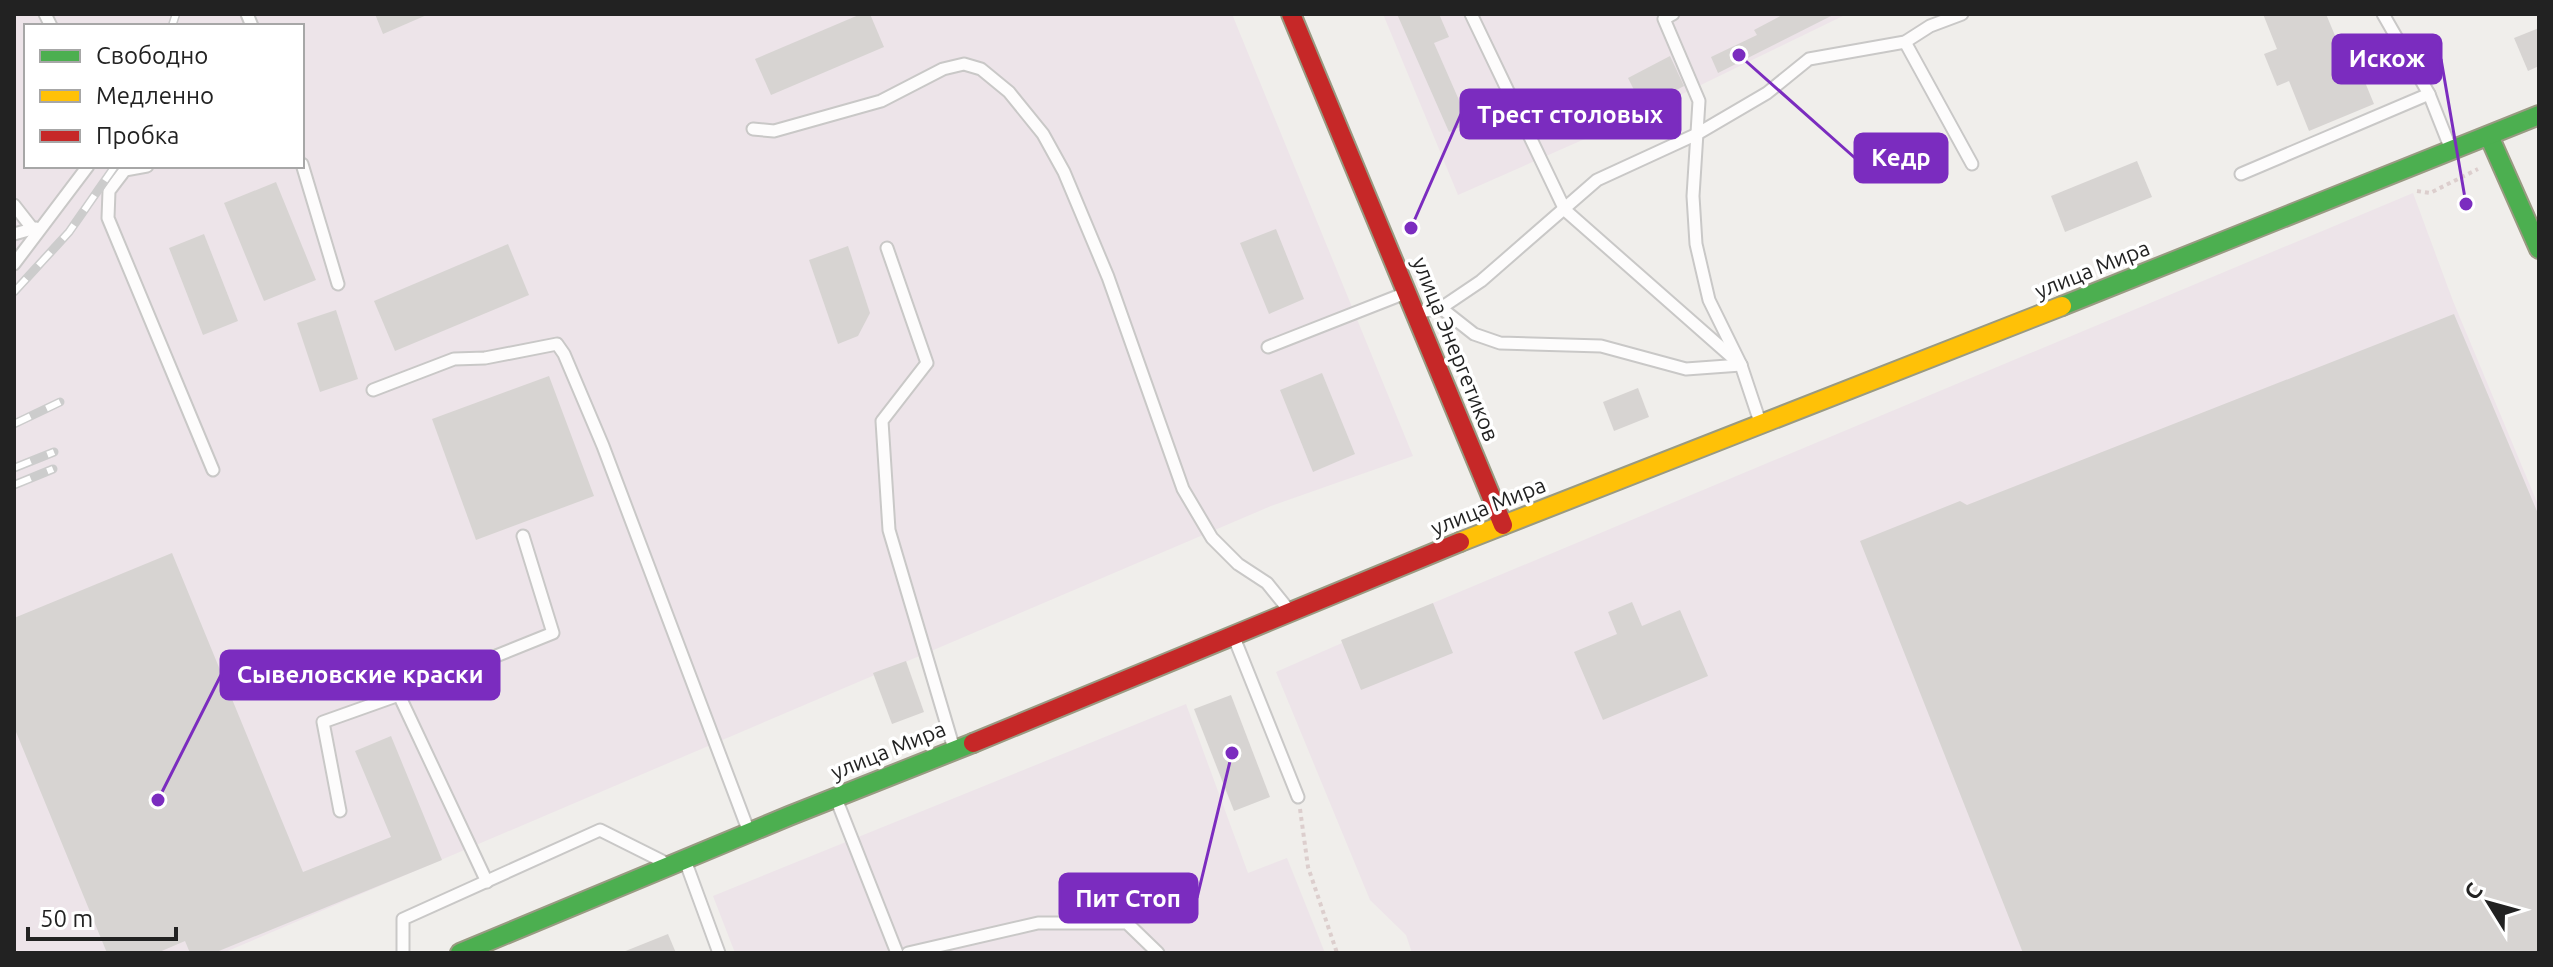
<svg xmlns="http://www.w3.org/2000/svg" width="2553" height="967" font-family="Ubuntu,sans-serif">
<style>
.industrial{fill:#ede4e9;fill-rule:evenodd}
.building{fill:#d7d4d2}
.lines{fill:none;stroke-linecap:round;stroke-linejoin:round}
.lane-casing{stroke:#c9c8c7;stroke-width:15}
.fast-casing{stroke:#999a82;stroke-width:22}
.slow-casing{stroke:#999a82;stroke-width:22}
.jam-casing{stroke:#999a82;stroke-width:22}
.path{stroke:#dccecd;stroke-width:4;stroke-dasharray:4 4;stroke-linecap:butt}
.lane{stroke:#fdfcfc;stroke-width:11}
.fast{stroke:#4caf50;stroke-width:18}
.slow{stroke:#ffc107;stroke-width:18}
.jam{stroke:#c62828;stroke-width:18}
.rail-casing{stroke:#ccc;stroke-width:9}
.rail{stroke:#fff;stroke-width:6;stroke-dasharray:18;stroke-linecap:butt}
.labels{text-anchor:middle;stroke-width:7;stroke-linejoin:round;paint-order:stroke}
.street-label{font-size:22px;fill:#222;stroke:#fff}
.leader{fill:none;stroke:#7b2cbf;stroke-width:3}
.callout-dot{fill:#7b2cbf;stroke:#fff;stroke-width:3}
.callout{fill:#7b2cbf;stroke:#7b2cbf;stroke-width:3}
.callout-label{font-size:24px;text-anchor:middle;font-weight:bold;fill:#fff}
</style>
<rect width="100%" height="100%" fill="#f0eeeb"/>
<g class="industrial">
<path d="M14 14H1232L1413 456 1271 506 223 953H14ZM26 26H302V166H26Z"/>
<polygon points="1383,14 1847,14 1637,116 1458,195"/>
<polygon points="2413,193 2453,301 2539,507 2539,953 1412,953 1406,935 1370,900 1276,672 1433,603"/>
<polygon points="1186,704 1248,873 1287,858 1325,953 735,953 713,896"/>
</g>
<g class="building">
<polygon points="375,14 429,14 383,34"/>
<polygon points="861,14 870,14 884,47 771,95 755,59"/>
<polygon points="1397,14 1439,14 1449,37 1434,43 1469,123 1449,132"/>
<polygon points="1784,14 1835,14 1718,73 1711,57 1757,35 1754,30"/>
<polygon points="2263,14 2326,14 2351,74 2360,70 2374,104 2309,131 2289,81 2277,86 2264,54 2277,49"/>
<polygon points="2539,28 2539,66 2528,71 2514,38"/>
<polygon points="1670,56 1684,86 1643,108 1628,78"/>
<polygon points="2137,161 2152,197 2065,232 2051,196"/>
<polygon points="276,182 316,280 264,301 224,203"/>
<polygon points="1276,229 1304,299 1269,314 1240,243"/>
<polygon points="204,234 238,321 203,335 169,248"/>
<polygon points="508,244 529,295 395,351 374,301"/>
<polygon points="848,246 870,313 858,336 838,344 809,260"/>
<polygon points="336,310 358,379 320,392 297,323"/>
<polygon points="2454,314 2539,516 2539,953 2023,953 1860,541 1960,501 1967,505"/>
<polygon points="1322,373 1355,454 1313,472 1280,390"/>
<polygon points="549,376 594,496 476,540 432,419"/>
<polygon points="1638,388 1649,417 1614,431 1603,402"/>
<polygon points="172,553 303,872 391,837 355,751 391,736 442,860 214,953 190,953 185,941 157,953 107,953 14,727 14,618"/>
<polygon points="1632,602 1642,626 1680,610 1708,676 1603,720 1574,652 1617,634 1608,612"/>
<polygon points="1433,603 1453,653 1361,690 1341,640"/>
<polygon points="906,661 924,712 892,724 873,673"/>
<polygon points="1231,695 1270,797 1234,811 1194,709"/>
<polygon points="668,934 676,953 623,953 623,952"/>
</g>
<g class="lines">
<g class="lane-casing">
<g id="lane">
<polyline points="45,14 51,26"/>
<polyline points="247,14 252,26"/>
<polyline points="1471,14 1565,210 1741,365"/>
<polyline points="1673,14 1664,19 1699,101 1693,196 1696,244 1709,300 1741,365 1761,425"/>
<polyline points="2383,14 2429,94 2450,147"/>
<polyline points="1905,42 1972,164"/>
<polyline points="753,129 774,131 881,101 943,69 964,64 981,69 1009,92 1043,134 1064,172 1108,277 1183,489 1212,538 1238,564 1267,583 1288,609"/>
<polyline points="302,164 338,284"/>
<polyline points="147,166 125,170 109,191 108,218 213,470"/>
<polyline points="2241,174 2429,94"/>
<polyline points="14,205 32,228"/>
<polyline points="14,234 36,228"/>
<polyline points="887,248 927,363 882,421 889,530 954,749"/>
<polyline points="14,264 88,166"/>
<polyline points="1441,308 1474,334 1500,343 1601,346 1686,369 1741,365"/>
<polyline points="1420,312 1441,308 1481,281 1597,180 1697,134 1767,93 1809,59 1905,42 1930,26 1962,14"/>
<polyline points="1268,347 1403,294"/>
<polyline points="373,390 454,359 485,358 557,344 564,354 603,446 749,832"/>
<polyline points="1235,640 1298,797"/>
<polyline points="399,695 553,633 523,536"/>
<polyline points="837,801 897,953"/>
<polyline points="340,811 323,722 399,695 487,882"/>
<polyline points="686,863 719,953"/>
<polyline points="403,953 403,919 600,830 662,861"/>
<polyline points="908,953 1038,923 1127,923 1158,953"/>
</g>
</g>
<g class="fast-casing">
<g id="fast">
<polyline points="2489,136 2539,249"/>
<polyline points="2062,306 2539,115"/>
<polyline points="460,953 789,816 973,743"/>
</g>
</g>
<g class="slow-casing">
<polyline id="slow" points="1460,542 2062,306"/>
</g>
<g class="jam-casing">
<g id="jam">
<polyline points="1291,14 1503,525"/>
<polyline points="973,743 1460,542"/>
</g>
</g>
<g class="path">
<polyline points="2417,191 2430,193 2478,169"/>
<polyline points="1300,809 1308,867 1337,953"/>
</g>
<use href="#lane" class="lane"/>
<use href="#fast" class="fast"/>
<use href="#slow" class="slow"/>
<use href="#jam" class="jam"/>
<g class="rail-casing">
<g id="rail">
<polyline points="172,26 176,14"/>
<polyline points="14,292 69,232 115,166"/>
<polyline points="14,424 60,402"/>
<polyline points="14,468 54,452"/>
<polyline points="14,485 53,469"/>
</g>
</g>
<use href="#rail" class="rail"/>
</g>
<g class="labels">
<g class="street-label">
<text transform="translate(2092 269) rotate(-22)" y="8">улица Мира</text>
<text transform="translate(1456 349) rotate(68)" y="8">улица Энергетиков</text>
<text transform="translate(1488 506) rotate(-22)" y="8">улица Мира</text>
<text transform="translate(888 750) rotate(-22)" y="8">улица Мира</text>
</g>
</g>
<path class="leader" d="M2466 204L2441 59M1411 228L1461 114M1739 55L1855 158M158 800L221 675M1232 753L1197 898"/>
<g class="callout-dot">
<circle cx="2466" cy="204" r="8"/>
<circle cx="1411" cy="228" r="8"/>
<circle cx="1739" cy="55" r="8"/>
<circle cx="158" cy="800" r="8"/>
<circle cx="1232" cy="753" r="8"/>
</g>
<g class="callout">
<rect x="2333" y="35" width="108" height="48" rx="8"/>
<rect x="1461" y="90" width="219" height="48" rx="8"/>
<rect x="1855" y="134" width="92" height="48" rx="8"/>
<rect x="221" y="651" width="278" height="48" rx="8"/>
<rect x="1060" y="874" width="137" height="48" rx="8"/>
</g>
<g class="callout-label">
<text x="2387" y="67">Искож</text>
<text x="1570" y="123">Трест столовых</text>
<text x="1901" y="166">Кедр</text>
<text x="360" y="683">Сывеловские краски</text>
<text x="1128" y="907">Пит Стоп</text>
</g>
<rect width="2553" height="967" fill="none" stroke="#222222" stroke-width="32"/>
<rect x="24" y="24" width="280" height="144" fill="#ffffff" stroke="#a7a7a7" stroke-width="2"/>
<rect x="40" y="50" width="40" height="12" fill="#4caf50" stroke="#a7a7a7" stroke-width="2"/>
<text x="96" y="64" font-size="24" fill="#222222">Свободно</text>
<rect x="40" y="90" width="40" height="12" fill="#ffc107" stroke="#a7a7a7" stroke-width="2"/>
<text x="96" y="104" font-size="24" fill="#222222">Медленно</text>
<rect x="40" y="130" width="40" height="12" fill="#c62828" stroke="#a7a7a7" stroke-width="2"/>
<text x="96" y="144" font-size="24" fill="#222222">Пробка</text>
<g transform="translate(2489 903) rotate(307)" stroke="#ffffff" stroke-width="6" paint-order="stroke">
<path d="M0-6L14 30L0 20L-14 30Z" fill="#222222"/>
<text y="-12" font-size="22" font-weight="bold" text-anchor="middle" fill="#222222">С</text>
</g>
<path d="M28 927v12h148v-12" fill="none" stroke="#222222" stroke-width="4"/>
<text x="40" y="927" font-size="24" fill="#222222" stroke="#ffffff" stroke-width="6" paint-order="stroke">50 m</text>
</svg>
